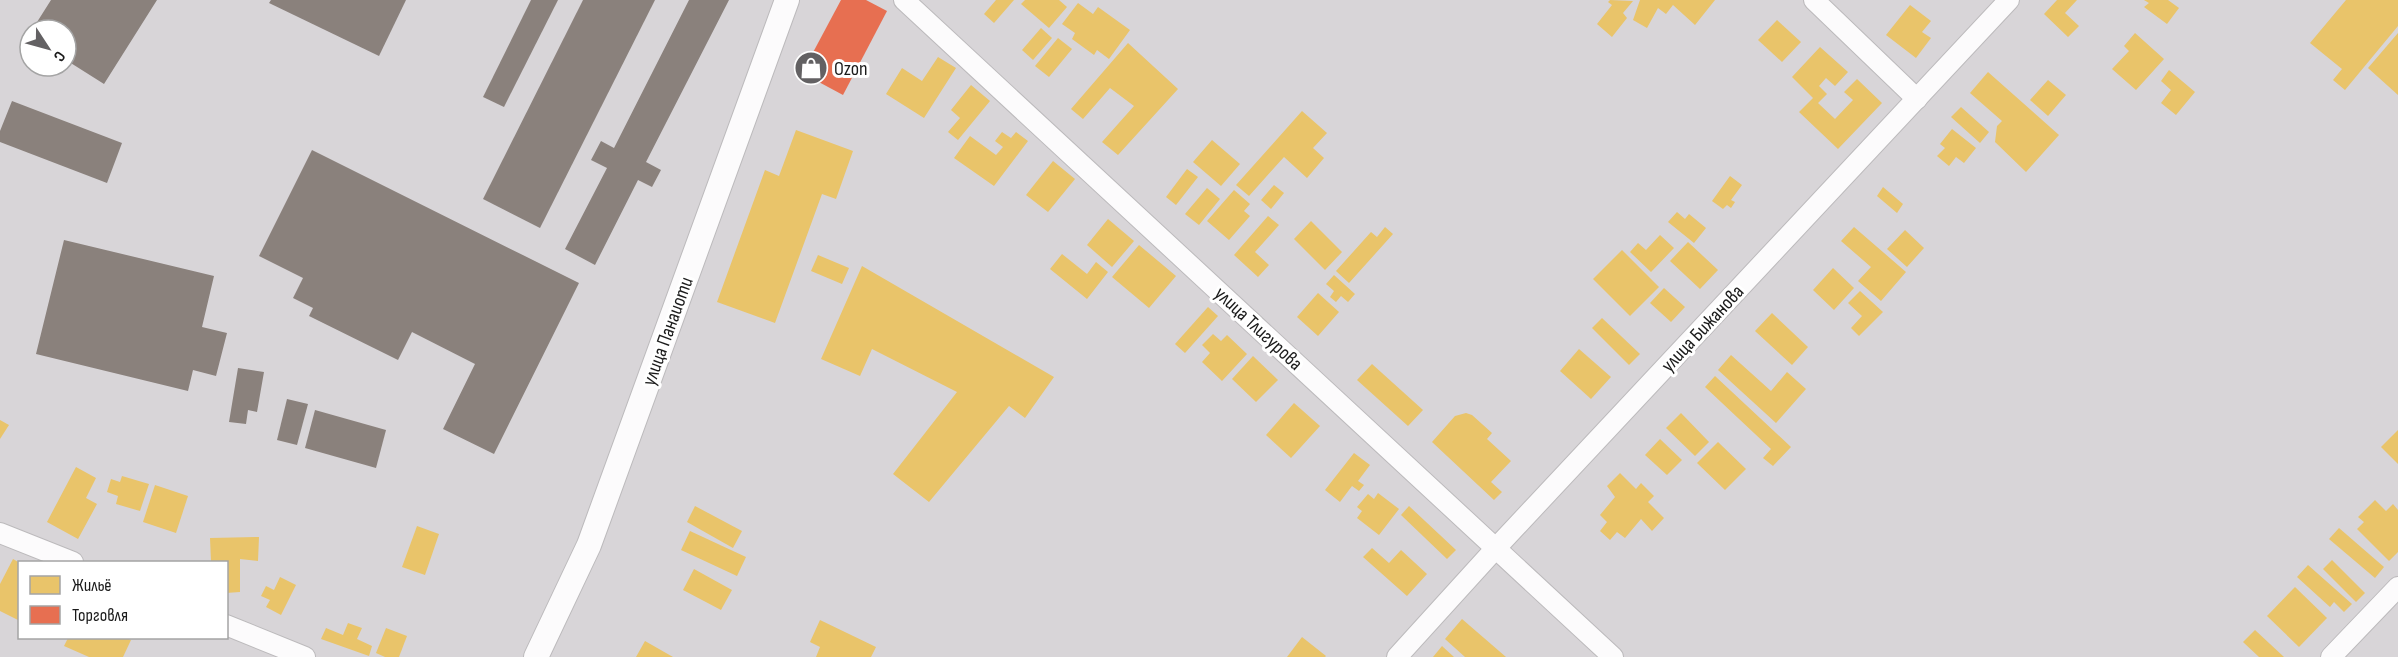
<svg xmlns="http://www.w3.org/2000/svg" width="2398" height="657" font-family="'Sofia Sans Condensed',sans-serif">
<style>
.residential{fill:#d8d5d8;fill-rule:evenodd}
.homes{fill:#e9c46a}
.shops{fill:#e76f51}
.industry{fill:#8a817c}
.lines{fill:none;stroke-linecap:round;stroke-linejoin:round}
.minor-casing{stroke:#bcbabc;stroke-width:22}
.tertiary-casing{stroke:#bcbabc;stroke-width:26}
.minor{stroke:#fcfbfc;stroke-width:20}
.tertiary{stroke:#fcfbfc;stroke-width:24}
.labels{text-anchor:middle;stroke-width:6;stroke-linejoin:round;paint-order:stroke}
.poi-label{font-size:20px;fill:#1b1b1b;stroke:#fff;text-anchor:start}
.street-label{font-size:20px;fill:#1b1b1b;stroke:#fff}
</style>
<rect width="100%" height="100%" fill="#e9e4e9"/>
<path class="residential" d="M0 0H2398V657H0ZM30 30H66V66H30ZM20 562H226V638H20Z"/>
<g class="homes">
<polygon points="996,0 1014,0 994,23 984,14"/>
<polygon points="1025,0 1059,0 1067,7 1049,28 1021,4"/>
<polygon points="1610,0 1633,1 1623,13 1627,18 1612,37 1597,24 1612,5 1608,2"/>
<polygon points="1640,0 1715,0 1695,25 1673,5 1666,14 1658,8 1647,28 1633,20"/>
<polygon points="2057,0 2077,0 2065,13 2079,26 2068,37 2044,14"/>
<polygon points="2144,0 2168,0 2179,8 2167,24 2144,7 2149,3"/>
<polygon points="2346,0 2398,0 2398,26 2345,90 2333,80 2342,69 2310,43"/>
<polygon points="1078,3 1093,14 1098,7 1130,30 1109,59 1097,50 1094,55 1072,39 1075,33 1062,24"/>
<polygon points="1910,5 1931,21 1922,32 1931,38 1916,58 1886,35"/>
<polygon points="1777,20 1801,42 1782,62 1758,40"/>
<polygon points="1041,28 1052,38 1033,60 1022,50"/>
<polygon points="2135,33 2164,59 2136,90 2112,69 2129,51 2124,46"/>
<polygon points="2398,33 2398,95 2368,68"/>
<polygon points="1058,38 1072,49 1049,77 1035,66"/>
<polygon points="1128,43 1178,89 1118,155 1102,142 1134,106 1110,88 1083,119 1071,109"/>
<polygon points="1820,47 1848,72 1835,86 1826,78 1819,86 1827,94 1818,103 1835,119 1853,100 1844,92 1857,79 1882,103 1838,149 1799,112 1813,98 1792,77"/>
<polygon points="938,57 956,68 924,118 886,94 902,68 922,81"/>
<polygon points="2169,70 2195,92 2176,115 2161,103 2171,90 2161,81"/>
<polygon points="1988,72 2059,135 2026,172 1995,142 1997,126 2002,121 1970,93"/>
<polygon points="2048,80 2066,95 2048,116 2030,100"/>
<polygon points="971,85 990,101 958,140 948,132 960,118 951,110"/>
<polygon points="1961,107 1989,132 1980,143 1951,117"/>
<polygon points="1302,111 1327,133 1313,148 1324,158 1307,178 1284,157 1249,196 1236,185"/>
<polygon points="1952,129 1976,148 1964,163 1956,157 1949,166 1937,156 1945,148 1940,144"/>
<polygon points="796,130 853,151 836,199 822,194 775,323 717,302 765,170 779,176"/>
<polygon points="1002,132 1011,138 1016,132 1028,141 994,186 954,158 970,136 996,155 1003,147 995,141"/>
<polygon points="1212,140 1240,164 1221,186 1193,162"/>
<polygon points="1053,161 1075,179 1048,212 1026,195"/>
<polygon points="1187,169 1198,177 1176,205 1166,197"/>
<polygon points="1730,176 1742,185 1731,200 1735,202 1731,208 1727,205 1723,209 1712,201"/>
<polygon points="1274,185 1284,193 1271,209 1261,200"/>
<polygon points="1883,187 1903,204 1897,213 1877,196"/>
<polygon points="1207,188 1220,199 1199,225 1185,214"/>
<polygon points="1234,190 1250,204 1244,211 1250,216 1229,240 1207,221"/>
<polygon points="1677,212 1685,219 1689,214 1706,228 1694,243 1668,222"/>
<polygon points="1268,216 1279,225 1255,252 1269,265 1258,277 1234,255"/>
<polygon points="1108,219 1134,241 1112,267 1087,245"/>
<polygon points="1311,221 1342,252 1325,270 1294,239"/>
<polygon points="1385,227 1393,234 1349,283 1336,271 1371,232 1377,237"/>
<polygon points="1854,227 1906,272 1881,301 1858,281 1871,267 1841,241"/>
<polygon points="1905,230 1924,248 1907,267 1887,249"/>
<polygon points="1660,235 1674,248 1651,272 1630,252 1638,243 1646,250"/>
<polygon points="1688,242 1718,270 1700,289 1670,261"/>
<polygon points="1139,245 1176,276 1149,308 1112,277"/>
<polygon points="1622,250 1659,287 1630,316 1593,279"/>
<polygon points="1062,254 1087,274 1096,262 1108,272 1087,299 1050,269"/>
<polygon points="818,255 849,268 842,284 811,271"/>
<polygon points="862,266 1054,377 1025,418 1009,406 929,502 893,474 957,392 872,349 860,376 821,359"/>
<polygon points="1833,268 1854,288 1834,310 1813,290"/>
<polygon points="1334,275 1355,294 1348,302 1341,296 1336,302 1330,297 1334,291 1326,284"/>
<polygon points="1664,288 1685,307 1671,322 1650,303"/>
<polygon points="1860,291 1883,312 1859,336 1851,328 1862,316 1848,303"/>
<polygon points="1318,293 1339,312 1318,336 1297,317"/>
<polygon points="1208,307 1218,316 1185,353 1175,344"/>
<polygon points="1772,313 1808,347 1792,365 1755,331"/>
<polygon points="1602,318 1640,354 1629,365 1592,328"/>
<polygon points="1213,334 1221,341 1227,335 1247,354 1222,381 1202,362 1210,353 1202,345"/>
<polygon points="1579,349 1611,377 1591,399 1560,371"/>
<polygon points="1731,355 1771,391 1787,372 1806,389 1776,423 1718,370"/>
<polygon points="1253,356 1278,380 1256,402 1232,379"/>
<polygon points="1372,364 1423,410 1408,426 1357,380"/>
<polygon points="1715,376 1791,447 1773,466 1763,458 1771,449 1705,387"/>
<polygon points="1294,403 1320,426 1291,458 1266,435"/>
<polygon points="1466,413 1472,415 1492,433 1487,439 1511,461 1491,482 1502,492 1494,500 1432,442 1455,416"/>
<polygon points="1681,413 1709,442 1695,456 1666,428"/>
<polygon points="0,420 9,425 0,439"/>
<polygon points="2398,430 2398,464 2381,447"/>
<polygon points="1660,439 1682,460 1667,475 1645,455"/>
<polygon points="1718,442 1746,469 1725,490 1697,463"/>
<polygon points="1354,453 1370,465 1358,481 1364,485 1359,491 1352,486 1340,502 1325,490"/>
<polygon points="76,467 96,478 86,498 97,504 78,539 47,522"/>
<polygon points="1620,473 1636,489 1641,483 1654,496 1648,502 1664,518 1652,531 1641,519 1625,538 1617,532 1610,540 1600,531 1607,522 1600,515 1615,497 1607,486"/>
<polygon points="122,476 149,484 140,511 116,504 118,496 107,492 111,479 120,482"/>
<polygon points="155,485 188,496 176,533 143,522"/>
<polygon points="1378,493 1399,509 1379,535 1357,518 1362,511 1357,507 1368,494 1374,499"/>
<polygon points="2375,500 2386,511 2393,504 2398,510 2398,552 2389,561 2357,529 2364,522 2358,517"/>
<polygon points="695,506 742,531 733,548 687,522"/>
<polygon points="1409,506 1456,550 1447,559 1401,515"/>
<polygon points="417,526 439,534 425,575 402,567"/>
<polygon points="2339,528 2384,567 2375,578 2329,539"/>
<polygon points="690,531 746,557 737,576 681,550"/>
<polygon points="259,537 258,561 240,559 240,592 226,593 226,562 211,562 210,538"/>
<polygon points="1372,548 1389,563 1401,550 1427,574 1407,596 1363,557"/>
<polygon points="13,559 20,563 20,621 0,611 0,584"/>
<polygon points="2332,560 2365,593 2356,602 2323,569"/>
<polygon points="2308,565 2352,604 2344,612 2334,602 2330,607 2297,577"/>
<polygon points="694,569 732,590 721,610 683,590"/>
<polygon points="280,577 296,585 281,615 266,607 270,600 261,596 266,586 274,590"/>
<polygon points="2295,587 2327,618 2299,647 2267,616"/>
<polygon points="1462,619 1506,657 1465,657 1445,639"/>
<polygon points="820,620 876,647 871,657 816,657 820,647 810,642"/>
<polygon points="348,623 362,628 357,639 372,646 369,656 321,639 326,628 343,635"/>
<polygon points="386,628 407,636 399,657 385,657 376,653"/>
<polygon points="2255,630 2284,657 2259,657 2243,642"/>
<polygon points="1302,637 1326,656 1325,657 1287,657"/>
<polygon points="68,638 126,638 131,640 123,657 89,657 64,646"/>
<polygon points="645,641 673,657 636,657"/>
<polygon points="1442,646 1454,657 1433,657"/>
</g>
<polygon class="shops" points="841,0 866,0 887,11 843,95 802,73"/>
<g class="industry">
<polygon points="51,0 157,0 104,84 66,60 66,30 32,30"/>
<polygon points="271,0 406,0 379,56 269,3"/>
<polygon points="531,0 558,0 504,107 483,97"/>
<polygon points="583,0 655,0 540,228 483,199"/>
<polygon points="689,0 729,0 646,162 661,170 652,187 638,180 595,265 565,249 607,168 591,160 601,141 614,148"/>
<polygon points="12,101 122,143 107,183 0,142 0,131"/>
<polygon points="312,150 579,283 494,454 443,429 475,364 412,332 398,360 309,316 313,308 293,298 303,278 259,256"/>
<polygon points="64,240 214,276 202,327 227,333 216,376 193,370 188,391 36,354"/>
<polygon points="238,368 264,372 257,412 248,410 246,424 229,422"/>
<polygon points="287,399 308,404 297,445 277,440"/>
<polygon points="315,410 386,430 376,468 305,448"/>
</g>
<g class="lines">
<g class="minor-casing">
<g id="minor">
<polyline points="904,0 1613,657"/>
<polyline points="1814,0 1917,99"/>
<polyline points="0,533 73,562"/>
<polyline points="226,625 305,657"/>
<polyline points="1397,657 1496,548 2009,0"/>
<polyline points="2331,657 2398,587"/>
</g>
</g>
<g class="tertiary-casing">
<polyline id="tertiary" points="536,657 589,545 787,0"/>
</g>
<use href="#minor" class="minor"/>
<use href="#tertiary" class="tertiary"/>
</g>
<defs>
<g id="shop-disc" transform="scale(1.725)"><circle r="9.5" fill="#636163" stroke="#fff"/><path d="M-5-2.5h2.3a2.7 3.5 0 0 1 5.4 0H5L5.5 6h-11ZM-1.5-2.5h3a1.5 2.3 0 0 0-3 0Z" fill="#fff"/></g>
</defs>
<g fill-rule="evenodd">
<use href="#shop-disc" x="811" y="68"/>
</g>
<g class="labels">
<g class="poi-label">
<text x="834" y="75">Ozon</text>
</g>
<g class="street-label">
<text transform="translate(1259 328) rotate(43)" y="7">улица Тлигурова</text>
<text transform="translate(1702 328) rotate(-47)" y="7">улица Бижанова</text>
<text transform="translate(667 331) rotate(-70)" y="7">улица Панаиоти</text>
</g>
</g>
<rect x="18" y="561" width="210" height="78" fill="#ffffff" stroke="#a4a4a4" stroke-width="1.5"/>
<rect x="30" y="576" width="30" height="18" fill="#e9c46a" stroke="#a4a4a4" stroke-width="1.5"/>
<text x="72" y="591" font-size="18" fill="#1b1b1b">Жильё</text>
<rect x="30" y="606" width="30" height="18" fill="#e76f51" stroke="#a4a4a4" stroke-width="1.5"/>
<text x="72" y="621" font-size="18" fill="#1b1b1b">Торговля</text>
<g transform="translate(48 48) rotate(126)"><circle r="28" fill="#ffffff" stroke="#a4a4a4" stroke-width="1.5"/>
<path d="M0-4.5L10 22L0 15L-10 22Z" fill="#636163"/>
<text y="-9" font-size="16" font-weight="bold" text-anchor="middle" fill="#1b1b1b">С</text>
</g>
</svg>
